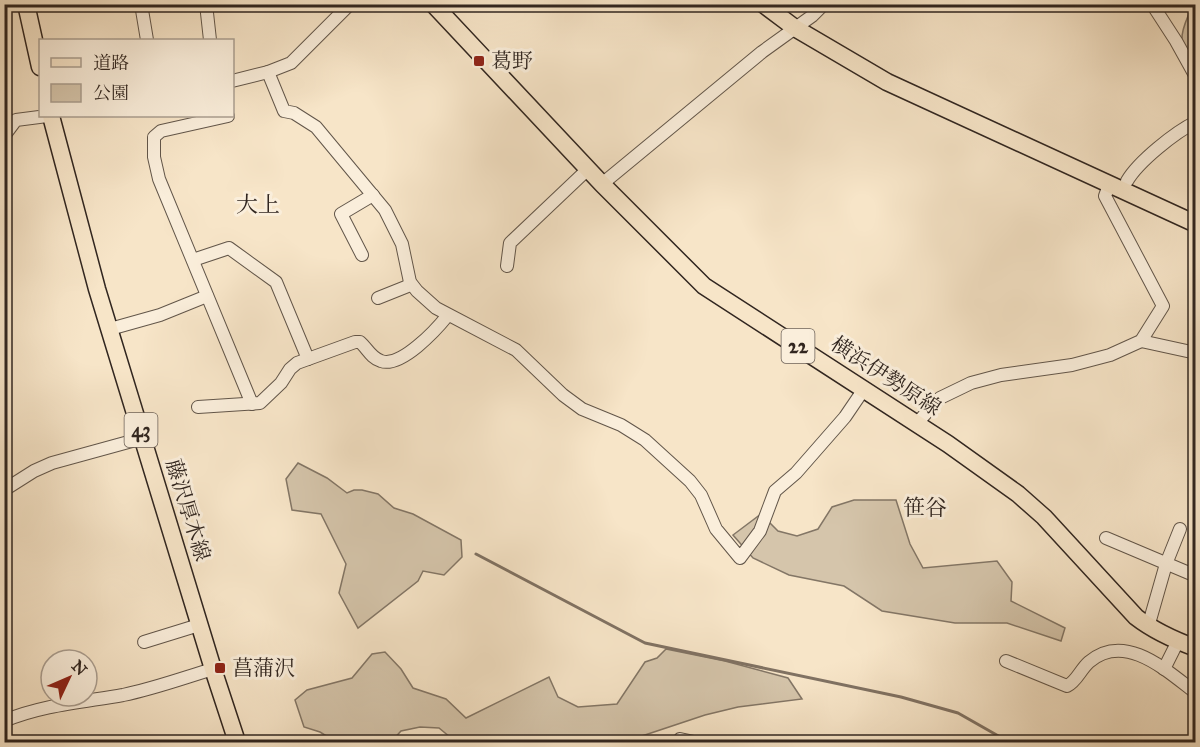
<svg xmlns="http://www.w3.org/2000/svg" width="1200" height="747" font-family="'IM FELL Great Primer','Noto Serif JP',serif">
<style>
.green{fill:#d5c5ab;stroke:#837666;stroke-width:1.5}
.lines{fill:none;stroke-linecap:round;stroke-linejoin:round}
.stream{stroke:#807263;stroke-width:3}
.minor-casing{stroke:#62564a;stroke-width:14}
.major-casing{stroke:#312620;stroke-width:19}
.minor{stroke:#faeedb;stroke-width:12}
.major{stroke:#f7e5c8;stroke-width:16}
.poi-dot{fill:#8f2418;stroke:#faeedb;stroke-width:2}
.labels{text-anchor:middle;stroke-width:6;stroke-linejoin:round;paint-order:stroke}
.shield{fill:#faeedb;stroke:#6d6258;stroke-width:1.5}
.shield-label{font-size:20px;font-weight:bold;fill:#312620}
.poi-label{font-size:21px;fill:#312620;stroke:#faeedb;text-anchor:start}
.street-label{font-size:21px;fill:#312620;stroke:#faeedb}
.neighbourhood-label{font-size:22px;fill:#312620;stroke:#faeedb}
</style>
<rect width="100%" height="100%" fill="#f7e5c8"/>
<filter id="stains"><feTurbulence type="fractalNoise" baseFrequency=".00333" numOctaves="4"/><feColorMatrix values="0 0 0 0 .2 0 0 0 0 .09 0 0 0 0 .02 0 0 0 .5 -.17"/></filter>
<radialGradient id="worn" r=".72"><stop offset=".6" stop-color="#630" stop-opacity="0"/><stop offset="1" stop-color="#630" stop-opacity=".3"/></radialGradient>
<g class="green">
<path d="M1193 5H1195V56C1171 49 1186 20 1193 5Z"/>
<polygon points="298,463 327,478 347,493 354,490 362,490 378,494 394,508 413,514 461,540 462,557 444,575 423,571 418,581 358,628 339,593 346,564 321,514 292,510 286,479"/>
<polygon points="854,500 896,500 910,544 923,568 997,561 1012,582 1011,601 1065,628 1061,641 1007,623 955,623 882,611 844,586 789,575 753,558 733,535 761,514 778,531 797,536 818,529 832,507"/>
<polygon points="666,649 725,661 788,678 802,699 738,707 705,715 636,738 630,742 456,742 439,728 420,727 401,731 391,742 336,742 320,732 304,727 295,700 307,690 352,678 372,654 385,652 401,669 413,688 446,699 466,718 549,677 558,697 578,707 617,704 645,662 657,658"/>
</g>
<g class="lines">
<polyline class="stream" points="476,554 645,643 901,697 958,713 1009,742"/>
<g class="minor-casing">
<g id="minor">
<polyline points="141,4 147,40"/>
<polyline points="206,4 210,40"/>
<polyline points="1152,4 1176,41 1196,77"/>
<polyline points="268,72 284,111 294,113 316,127 385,210 402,244 410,282 417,291 436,308 516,350 563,395 582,409 621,425 645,440 690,481 701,495 716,529 740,558 760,531 775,491 796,473 845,417 864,389"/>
<polyline points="232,81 268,72 291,63 350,4"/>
<polyline points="228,116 161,131 154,137 154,157 159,179 252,404"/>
<polyline points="4,136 16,120 47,116"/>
<path d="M1127 181C1138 162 1175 132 1196 122"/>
<polyline points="602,184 762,52 812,16 824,4"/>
<polyline points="362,255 341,214 373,195"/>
<polyline points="193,260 229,248 276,282 308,359"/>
<polyline points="507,266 510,243 588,169"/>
<polyline points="378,298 408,286 410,282"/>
<polyline points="110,329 160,315 207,296"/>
<polyline points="1141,341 1196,353"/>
<path d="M198 407 260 403 281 383 290 369 297 363 355 342H360C367 348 371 358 381 361 401 368 436 330 448 315"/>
<polyline points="917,423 940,398 971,383 1001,375 1072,365 1110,355 1141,341 1163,306 1105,196 1109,185"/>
<polyline points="4,490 34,471 52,463 143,438"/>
<polyline points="1106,538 1196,576"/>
<polyline points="1148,627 1166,564 1180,529"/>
<polyline points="144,642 199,625"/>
<path d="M1006 661 1067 686C1077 681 1080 670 1089 662 1125 631 1167 671 1196 693"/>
<polyline points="1164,669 1178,641"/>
<path d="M4 721C42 705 83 702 123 695 153 689 183 678 213 669"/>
<polyline points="678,742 680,739 694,742"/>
</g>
</g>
<g class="major-casing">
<g id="major">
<polyline points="26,4 40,67"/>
<path d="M433 4 602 184 704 286 948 444 1018 494 1044 517 1136 617C1154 631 1174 640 1196 648"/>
<polyline points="763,4 795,28 887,82 1196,224"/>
<polyline points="51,116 97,289 213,669 237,742"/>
</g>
</g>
<use href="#minor" class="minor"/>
<use href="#major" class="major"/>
</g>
<g class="poi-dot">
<rect x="473" y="55" width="12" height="12" rx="3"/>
<rect x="214" y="662" width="12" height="12" rx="3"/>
</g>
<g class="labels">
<g class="shield">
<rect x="781.5" y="329" width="33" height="34" rx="4.5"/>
<rect x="124.5" y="413" width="33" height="34" rx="4.5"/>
</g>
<g class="shield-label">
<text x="798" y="353">22</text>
<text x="141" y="437">43</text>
</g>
<g class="poi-label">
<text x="491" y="68">葛野</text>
<text x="232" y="675">菖蒲沢</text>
</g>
<g class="street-label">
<text transform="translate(886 376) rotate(33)" y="7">横浜伊勢原線</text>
<text transform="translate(188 510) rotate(73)" y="7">藤沢厚木線</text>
</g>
<g class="neighbourhood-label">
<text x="258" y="212">大上</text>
<text x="925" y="515">笹谷</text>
</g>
</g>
<rect width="1200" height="747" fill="none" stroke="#f7e5c8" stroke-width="24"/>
<rect x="6" y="6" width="1188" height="735" fill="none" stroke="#312620" stroke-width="3"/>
<rect x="12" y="12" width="1176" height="723" fill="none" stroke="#312620" stroke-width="1.5"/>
<rect x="39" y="39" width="195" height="78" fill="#faeedb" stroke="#aa9e90" stroke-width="1.5"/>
<rect x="51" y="58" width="30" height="9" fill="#f7e5c8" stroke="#aa9e90" stroke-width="1.5"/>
<text x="93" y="69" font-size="18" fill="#312620">道路</text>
<rect x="51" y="84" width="30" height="18" fill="#d5c5ab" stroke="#aa9e90" stroke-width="1.5"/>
<text x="93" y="99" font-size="18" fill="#312620">公園</text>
<g transform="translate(69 678) rotate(46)"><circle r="28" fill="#faeedb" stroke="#aa9e90" stroke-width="1.5"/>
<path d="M0-4.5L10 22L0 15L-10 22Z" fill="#8f2418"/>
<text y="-9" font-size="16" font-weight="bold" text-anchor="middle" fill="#312620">N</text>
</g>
<rect width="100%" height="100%" filter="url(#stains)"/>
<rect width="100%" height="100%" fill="url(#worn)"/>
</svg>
